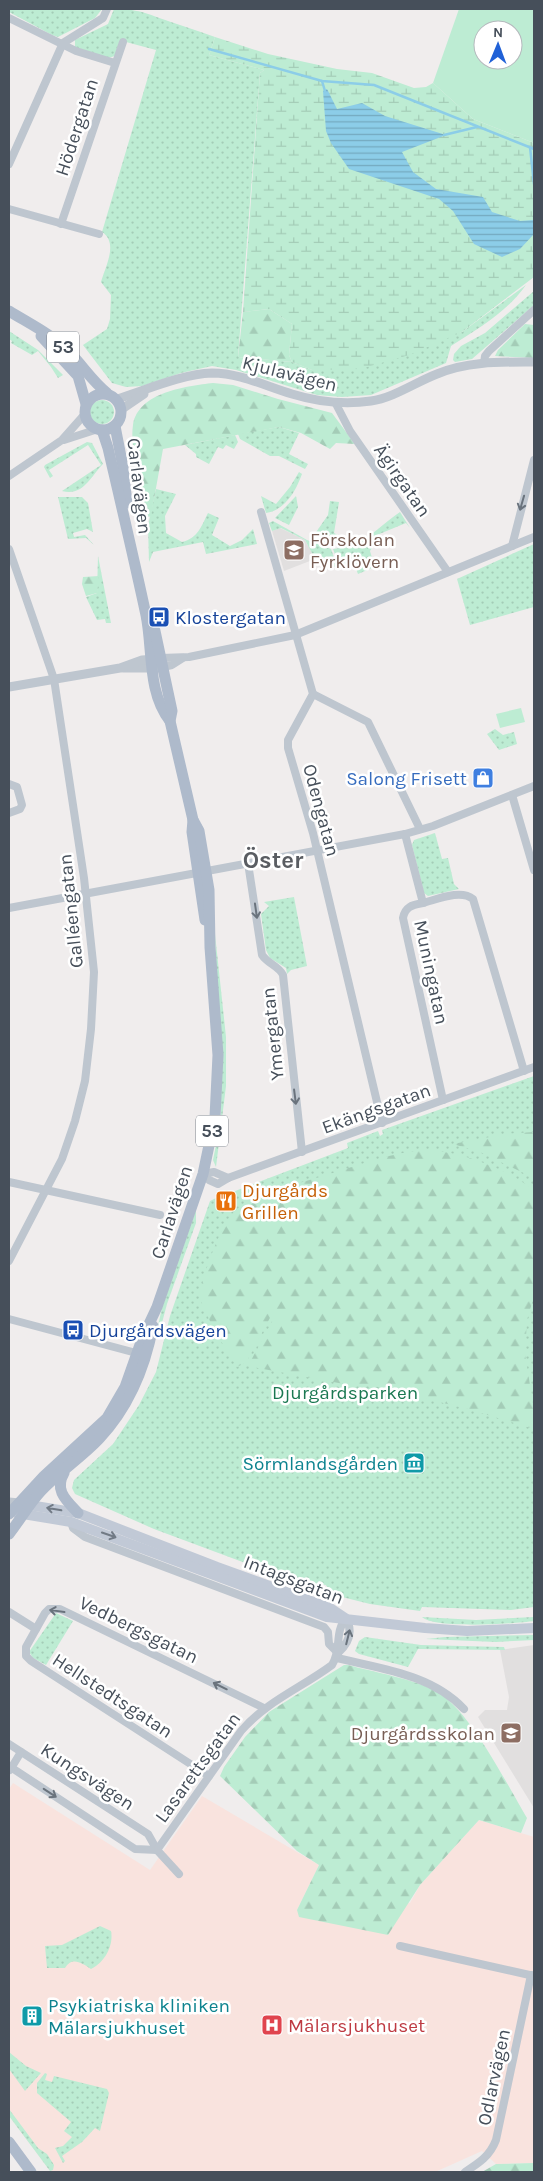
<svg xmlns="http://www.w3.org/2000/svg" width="543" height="2181" font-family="Karla,sans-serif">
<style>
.education{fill:#e1dfdf}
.medical{fill:#f9e3de}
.green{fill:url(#green-dots)}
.forest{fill:url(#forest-firs)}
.wetland{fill:url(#wetland-marsh)}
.pitch{fill:#bdecd3;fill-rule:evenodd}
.water{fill:url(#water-rules)}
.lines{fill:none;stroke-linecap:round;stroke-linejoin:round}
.stream{stroke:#8ccde8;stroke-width:2.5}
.minor{stroke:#bec6cf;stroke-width:8}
.tertiary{stroke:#bec6cf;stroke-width:9}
.secondary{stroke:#c1c9d6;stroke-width:10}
.primary{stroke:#aebacb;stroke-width:11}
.oneway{stroke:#6a737d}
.oneway2{stroke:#717a85}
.labels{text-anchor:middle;stroke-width:5;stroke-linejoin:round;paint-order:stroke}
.shield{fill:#fff;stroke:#7e848c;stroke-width:1}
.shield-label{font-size:18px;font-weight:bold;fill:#464f5a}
.street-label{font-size:19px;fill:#464f5a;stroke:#fff}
.education-label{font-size:19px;fill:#785e54;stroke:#fff;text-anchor:start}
.transit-label{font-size:19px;fill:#164399;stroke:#fff;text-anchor:start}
.shop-label{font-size:19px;fill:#366cbe;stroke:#fff;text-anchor:end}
.food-label{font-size:19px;fill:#c56008;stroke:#fff;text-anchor:start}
.park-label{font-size:19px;fill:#1a7851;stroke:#fff}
.culture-label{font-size:19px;fill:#0d838f;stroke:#fff;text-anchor:end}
.health-label{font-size:19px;fill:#be3a42;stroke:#fff;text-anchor:start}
.district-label{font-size:24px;font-weight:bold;fill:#5a5d62;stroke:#fff}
</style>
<defs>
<pattern id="green-dots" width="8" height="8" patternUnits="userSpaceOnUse" patternTransform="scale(1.25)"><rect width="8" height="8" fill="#bdecd3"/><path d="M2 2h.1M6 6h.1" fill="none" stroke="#a4ccb7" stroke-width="1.8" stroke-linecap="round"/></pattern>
<pattern id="forest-firs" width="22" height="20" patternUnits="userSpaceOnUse" patternTransform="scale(1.25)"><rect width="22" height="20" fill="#bdecd3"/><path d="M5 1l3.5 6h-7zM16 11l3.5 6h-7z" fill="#a4ccb7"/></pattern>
<pattern id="wetland-marsh" width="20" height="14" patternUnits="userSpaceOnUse" patternTransform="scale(1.25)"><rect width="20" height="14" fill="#bdecd3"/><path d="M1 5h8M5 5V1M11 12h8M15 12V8" fill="none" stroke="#a4ccb7"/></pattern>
<pattern id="water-rules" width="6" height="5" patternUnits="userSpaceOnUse" patternTransform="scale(1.25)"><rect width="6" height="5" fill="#8ccde8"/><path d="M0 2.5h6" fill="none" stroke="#74a9bf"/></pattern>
</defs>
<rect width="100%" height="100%" fill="#f0eded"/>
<g class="education">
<polygon points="280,528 305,540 315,559 284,571 272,531"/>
<polygon points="534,1645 534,1808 478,1717 485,1710 507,1710 509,1697 500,1650"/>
</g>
<polygon class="medical" points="13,1783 150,1870 202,1796 319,1865 297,1910 410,1903 420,1885 479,1820 534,1837 534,2163 496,2164 482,2151 435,2172 51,2172 9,2116 9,1789"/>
<g class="green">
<polygon points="9,9 102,9 95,18 58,37 52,35 9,12"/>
<path d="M114 9C142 9 149 15 174 23 188 28 202 32 215 37L209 55 264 70 260 73 238 357 292 362 312 370 462 332 526 285C507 312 479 328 451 346L446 363 371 395 342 397 317 395 236 370 212 366 181 373 142 386 126 387 112 383 83 345 107 329 110 319 111 295 101 282C105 267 119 243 102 232L156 50 126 42 115 56 108 58 75 47V40L108 24Z"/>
<polygon points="534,291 534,305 472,359 455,362 453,360 454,354 461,346 485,333"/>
<polygon points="9,331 38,350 63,375 58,378 51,367 38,351 32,355 11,343 12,341 9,339"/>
<circle cx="102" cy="412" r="12"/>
<polygon points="279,427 299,433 289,454 308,464 305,469 279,456 270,456 240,439 238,434"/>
<polygon points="235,435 238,442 234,449 226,445 223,449 218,447 209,464 196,457 196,454 185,445"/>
<path d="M87 442 92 443 103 464C91 476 83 497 62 491L101 465 88 445 49 470 53 476 50 478 44 467 45 465Z"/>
<path d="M299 472 302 474C296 490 286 510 266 513L261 496 276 504 290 487Z"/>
<path d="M156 489 176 494 165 516 166 533 182 542C198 538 201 527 208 513L219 518 212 535 230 546 242 540 253 529 257 544 206 554 203 542 153 552 149 562 148 526Z"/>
<polygon points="296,496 298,507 289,525 275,518"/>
<polygon points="58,497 82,497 88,503 93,532 87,529 73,533 74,537 85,535 94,545 86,538 68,539"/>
<path d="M330 501 339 502 334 533 351 542C336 545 326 545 312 538L328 515Z"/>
<path d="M400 512 410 528 406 523 372 537 375 543 370 551 373 561 372 568 358 574 355 566 340 567 333 549C364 546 377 528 400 512Z"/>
<polygon points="273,521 307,540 331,549 337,566 335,567 324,563 322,557 315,559 305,540 281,528 272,531 269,523"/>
<polygon points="534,544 534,607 470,625 457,579"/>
<polygon points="98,556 111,623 106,623 105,619 97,620 86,597 97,593"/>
<polygon points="495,729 503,735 514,732 517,744 499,750 487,734"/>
<polygon points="435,833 442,859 448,858 454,884 459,889 428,896 424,893 412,845 414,840"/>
<polygon points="294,897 307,966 291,970 287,974 286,968 270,958 266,950 261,914 269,906 264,902"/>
<polygon points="215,934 226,1037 226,1086 216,1167 213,1160 221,1120"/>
<polygon points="534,1076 534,1607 511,1610 422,1607 420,1611 370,1604 330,1594 326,1585 320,1584 323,1592 154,1529 75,1494 72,1488 74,1480 113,1444 139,1405 156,1372 170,1316 210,1201 216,1198 217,1194 227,1190 230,1193 348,1148 347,1143 378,1131 380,1136 383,1134 382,1130"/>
<polygon points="196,1210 196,1223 167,1304 158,1338 155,1339 162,1308"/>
<polygon points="56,1613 73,1621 46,1665 33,1658 29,1652"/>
<path d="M422 1617 476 1620 534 1617V1621C514 1624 434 1629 422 1617Z"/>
<polygon points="534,1635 534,1640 496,1642 426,1639 445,1637"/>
<polygon points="365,1637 421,1645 504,1647 505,1650 418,1649 408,1667 359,1654 355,1651 359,1641"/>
<path d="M100 1926 111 1931C114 1946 104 1963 91 1969 82 1963 72 1956 65 1968H47L45 1946 62 1945Z"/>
<polygon points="9,2052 26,2066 41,2073 25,2091 9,2069"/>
<polygon points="45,2073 47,2074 45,2080 52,2082 54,2076 107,2089 109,2093 100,2131 95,2128 82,2142 62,2156 65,2161 63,2163 55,2148 63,2146 72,2137 64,2131 71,2122 37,2093 37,2083"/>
<polygon points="9,2109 38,2148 47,2154 54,2165 53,2170 50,2171 9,2116"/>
</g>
<g class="forest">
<polygon points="269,309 292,324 289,355 292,362 238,357 243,312"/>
<polygon points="525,324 534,325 534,358 495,356 498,350"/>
<path d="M213 383 233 385 278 399 332 413 355 444 336 443 330 449 301 433 279 427 163 449 151 516 138 521C139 508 140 495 139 482 138 464 130 444 133 425 138 392 187 386 213 383Z"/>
<polygon points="99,576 97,593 86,596 82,584 83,577"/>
<polygon points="534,1132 534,1178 480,1152 453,1144 506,1134"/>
<path d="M430 1150C465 1153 506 1169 534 1190V1296L527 1320 525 1354 534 1410V1429L468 1409 370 1385 344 1384 248 1366 275 1316 272 1314 248 1359 245 1363 237 1367 214 1330 200 1299C200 1281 222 1220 237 1209 261 1191 295 1185 323 1176 358 1166 393 1151 430 1150Z"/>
<path d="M344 1665H348C374 1672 413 1679 436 1691 470 1710 506 1783 527 1818L521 1833 479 1820 420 1885 388 1935 299 1917 297 1910 319 1865 297 1851 220 1776 224 1767 245 1737 269 1712Z"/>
<polygon points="534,2163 534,2172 482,2172 496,2164"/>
</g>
<polygon class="wetland" points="215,37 268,54 337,69 372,73 414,88 426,87 433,83 473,119 534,143 534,277 462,332 409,355 360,369 312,370 292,362 289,355 292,324 269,309 243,312 260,73 264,70 209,55"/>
<g class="pitch">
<path d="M459 9H534V143L473 119 433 83ZM483 30H513V60H483Z"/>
<polygon points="521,708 525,722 500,728 496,714"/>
</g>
<polygon class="water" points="327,89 337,109 362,103 385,116 446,135 402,152 413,172 436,189 483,197 492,212 520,221 534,220 534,234 520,249 502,257 474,244 453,211 439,199 349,169 331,143 326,131 323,91"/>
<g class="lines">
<g class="stream">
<polyline points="209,49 322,81 374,85 534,149"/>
<polyline points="322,81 325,91"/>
<polyline points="444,135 477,127"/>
<polyline points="530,147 534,184"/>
</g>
<g class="minor">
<polyline points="9,18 76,51 115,63"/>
<polyline points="9,164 63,43 103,18 107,9"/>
<polyline points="9,209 99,234"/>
<polyline points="61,224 123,42"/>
<polyline points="484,363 485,356 489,351 534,310"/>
<polyline points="336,404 350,431 448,572"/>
<polyline points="64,440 98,429"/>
<polyline points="9,476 62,440 85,414"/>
<polyline points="261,512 313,694 288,740 288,748 313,833 382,1123"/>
<polyline points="512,546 534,460"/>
<polyline points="9,549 54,679 84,878 94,972 91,1029 85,1081 75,1121 62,1159 9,1261"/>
<polyline points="161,658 189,657 295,635 534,537"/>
<polyline points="163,667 172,665 183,658"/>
<polyline points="313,694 368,722 420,829"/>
<polyline points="9,784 17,787 22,805 20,809 9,813"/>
<polyline points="512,795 534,870"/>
<path d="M405 834 423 903C413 905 405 906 403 918L443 1100"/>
<path d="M248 863 262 955C268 964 279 966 283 975L302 1152"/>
<path d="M423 903C438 899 461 889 473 899L524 1071"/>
<polyline points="9,908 405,834 433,826 534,786"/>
<polyline points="203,1174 209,1180 218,1184 228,1178 534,1067"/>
<polyline points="203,1174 214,1172 228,1178"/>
<polyline points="9,1182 160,1215"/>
<polyline points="9,1319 140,1354"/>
<polyline points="71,1522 73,1528 85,1537 324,1627 328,1632 329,1644 338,1653"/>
<polyline points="9,1612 36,1629"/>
<path d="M337 1658C381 1669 431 1674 464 1709"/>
<polyline points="9,1744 148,1834 157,1850 179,1874"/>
<polyline points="9,1766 135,1849 157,1850"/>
<polyline points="10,1770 21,1752"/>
<polyline points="209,1776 31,1661 26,1656 26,1647 45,1613 49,1609 60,1609 264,1708"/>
<path d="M157 1850 241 1731C267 1701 301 1688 332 1665 342 1650 334 1632 346 1618 353 1631 349 1643 338 1653"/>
<polyline points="400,1946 534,1976"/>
<path d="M465 2172C479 2163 490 2156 496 2140L531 1975"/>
</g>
<g class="tertiary">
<path d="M117 399C146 390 182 374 212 373 240 373 265 386 292 394 318 402 343 405 371 401 393 398 416 382 437 374 467 361 502 362 534 362"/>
<polyline points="122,409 144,394"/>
<polyline points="123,668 157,668"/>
<polyline points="9,687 120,668 142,660 156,659"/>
<polyline points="9,1502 19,1503"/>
</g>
<g class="secondary">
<polyline points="23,1504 78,1513 217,1567 330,1608 345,1618"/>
<polyline points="17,1513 71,1522 327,1617 425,1628 467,1631 534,1628"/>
</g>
<g class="primary">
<path d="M9 311C30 324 53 335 70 353 83 366 92 381 107 393"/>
<polyline points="41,336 78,376 86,404"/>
<circle cx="103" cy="412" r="18"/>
<polyline points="115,426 123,467 127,503"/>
<path d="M102 430 108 448C121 504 134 559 146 615 153 649 147 692 170 721"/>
<polyline points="193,820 192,832 205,920"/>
<path d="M64 1473C54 1490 66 1500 78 1513"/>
<polyline points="9,1514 44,1476 107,1418 125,1387 142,1339 157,1307 203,1174 215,1117 218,1055 210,947 209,890 199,831 193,820 170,721 172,711 155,631 147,618"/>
<path d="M9 1534C20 1520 29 1504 41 1491 59 1472 81 1458 99 1439 129 1407 145 1368 153 1326"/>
<polyline points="9,2142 31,2172"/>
</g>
</g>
<defs><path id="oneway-shaft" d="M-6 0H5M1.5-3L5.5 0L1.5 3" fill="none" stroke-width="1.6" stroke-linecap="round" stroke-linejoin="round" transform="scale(1.25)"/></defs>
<g class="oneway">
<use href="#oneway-shaft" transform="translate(522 503) rotate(106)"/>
<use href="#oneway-shaft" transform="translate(256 911) rotate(82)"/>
<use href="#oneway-shaft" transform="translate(295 1097) rotate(83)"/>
<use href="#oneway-shaft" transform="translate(57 1611) rotate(-172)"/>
<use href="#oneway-shaft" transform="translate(348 1637) rotate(-76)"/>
<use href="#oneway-shaft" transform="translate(220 1686) rotate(-154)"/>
<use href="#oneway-shaft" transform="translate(50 1793) rotate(33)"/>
</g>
<g class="oneway2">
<use href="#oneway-shaft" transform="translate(54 1509) rotate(-170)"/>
<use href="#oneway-shaft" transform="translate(109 1535) rotate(19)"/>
</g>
<defs>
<g id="school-square" transform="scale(1.125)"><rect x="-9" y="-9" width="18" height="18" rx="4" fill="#8d6e63" stroke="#fff"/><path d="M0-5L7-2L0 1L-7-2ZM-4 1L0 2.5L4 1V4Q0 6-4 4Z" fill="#fff"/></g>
<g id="bus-square" transform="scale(1.125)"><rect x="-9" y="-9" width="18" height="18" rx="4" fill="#1a4fb4" stroke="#fff"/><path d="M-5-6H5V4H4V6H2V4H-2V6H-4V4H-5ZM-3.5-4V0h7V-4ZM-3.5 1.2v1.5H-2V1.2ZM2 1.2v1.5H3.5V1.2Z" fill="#fff"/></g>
<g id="shop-square" transform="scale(1.125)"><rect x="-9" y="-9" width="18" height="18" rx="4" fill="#3f7fe0" stroke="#fff"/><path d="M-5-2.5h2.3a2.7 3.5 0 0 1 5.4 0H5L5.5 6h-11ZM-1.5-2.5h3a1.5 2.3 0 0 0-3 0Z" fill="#fff"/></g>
<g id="restaurant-square" transform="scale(1.125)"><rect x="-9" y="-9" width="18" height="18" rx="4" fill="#e8710a" stroke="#fff"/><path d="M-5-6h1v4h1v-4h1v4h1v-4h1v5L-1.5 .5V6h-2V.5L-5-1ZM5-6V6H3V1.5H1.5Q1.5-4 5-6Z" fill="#fff"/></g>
<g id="museum-square" transform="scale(1.125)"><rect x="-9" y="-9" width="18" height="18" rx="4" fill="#0f9aa8" stroke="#fff"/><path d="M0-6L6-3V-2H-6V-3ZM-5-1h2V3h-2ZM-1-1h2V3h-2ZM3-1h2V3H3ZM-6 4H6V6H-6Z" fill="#fff"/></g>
<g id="building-square" transform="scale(1.125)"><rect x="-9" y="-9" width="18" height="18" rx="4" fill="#0f9aa8" stroke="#fff"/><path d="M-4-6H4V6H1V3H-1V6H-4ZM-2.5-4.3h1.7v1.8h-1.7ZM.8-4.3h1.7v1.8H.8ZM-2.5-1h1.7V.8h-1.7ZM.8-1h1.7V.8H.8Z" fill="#fff"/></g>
<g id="hospital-square" transform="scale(1.125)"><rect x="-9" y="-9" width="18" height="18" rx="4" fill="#e0444e" stroke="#fff"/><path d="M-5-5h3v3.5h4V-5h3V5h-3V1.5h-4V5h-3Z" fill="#fff"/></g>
</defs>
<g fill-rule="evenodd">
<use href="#school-square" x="294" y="550"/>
<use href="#bus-square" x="159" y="617"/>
<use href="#shop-square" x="483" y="778"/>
<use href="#restaurant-square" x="226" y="1201"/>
<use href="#bus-square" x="73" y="1330"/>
<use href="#museum-square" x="414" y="1463"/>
<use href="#school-square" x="511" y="1733"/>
<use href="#building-square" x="32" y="2016"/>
<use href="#hospital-square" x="272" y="2025"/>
</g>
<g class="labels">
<g class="shield">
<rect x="47" y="331.5" width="32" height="31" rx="4"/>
<rect x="196" y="1115.5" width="32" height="31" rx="4"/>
</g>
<g class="shield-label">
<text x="63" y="353">53</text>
<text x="212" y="1137">53</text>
</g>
<g class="street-label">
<text transform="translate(76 127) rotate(-72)" y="7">Hödergatan</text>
<text transform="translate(290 373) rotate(14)" y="7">Kjulavägen</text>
<text transform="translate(403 480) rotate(55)" y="7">Ägirgatan</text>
<text transform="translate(140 486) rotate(83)" y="7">Carlavägen</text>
<text transform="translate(322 810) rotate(75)" y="7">Odengatan</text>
<text transform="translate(70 911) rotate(-96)" y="7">Galléengatan</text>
<text transform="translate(432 972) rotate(78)" y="7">Muningatan</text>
<text transform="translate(272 1034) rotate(-96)" y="7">Ymergatan</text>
<text transform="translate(376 1108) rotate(-20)" y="7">Ekängsgatan</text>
<text transform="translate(171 1212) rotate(-72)" y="7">Carlavägen</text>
<text transform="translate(294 1579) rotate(21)" y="7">Intagsgatan</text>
<text transform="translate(139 1629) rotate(26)" y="7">Vedbergsgatan</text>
<text transform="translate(113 1695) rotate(33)" y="7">Hellstedtsgatan</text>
<text transform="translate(197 1767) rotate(-54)" y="7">Lasarettsgatan</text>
<text transform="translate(88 1776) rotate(33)" y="7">Kungsvägen</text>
<text transform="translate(493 2077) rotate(-78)" y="7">Odlarvägen</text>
</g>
<g class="education-label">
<text x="310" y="546">Förskolan<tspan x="310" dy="22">Fyrklövern</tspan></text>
<text x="495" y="1740" text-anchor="end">Djurgårdsskolan</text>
</g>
<g class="transit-label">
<text x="175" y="624">Klostergatan</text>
<text x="89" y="1337">Djurgårdsvägen</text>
</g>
<g class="shop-label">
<text x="467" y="785">Salong Frisett</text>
</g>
<g class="food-label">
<text x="242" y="1197">Djurgårds<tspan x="242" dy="22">Grillen</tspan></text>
</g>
<g class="park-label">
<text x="345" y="1399">Djurgårdsparken</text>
</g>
<g class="culture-label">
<text x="398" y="1470">Sörmlandsgården</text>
<text x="48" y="2012" text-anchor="start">Psykiatriska kliniken<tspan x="48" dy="22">Mälarsjukhuset</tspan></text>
</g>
<g class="health-label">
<text x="288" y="2032">Mälarsjukhuset</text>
</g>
<g class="district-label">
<text x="273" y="868">Öster</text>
</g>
</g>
<rect width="543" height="2181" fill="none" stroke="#464f5a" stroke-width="20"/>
<g transform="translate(498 45) rotate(1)"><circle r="24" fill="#ffffff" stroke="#b5b9bd"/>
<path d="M0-4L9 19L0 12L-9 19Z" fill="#2061d7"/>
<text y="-8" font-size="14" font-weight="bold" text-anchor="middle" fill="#464f5a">N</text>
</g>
</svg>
